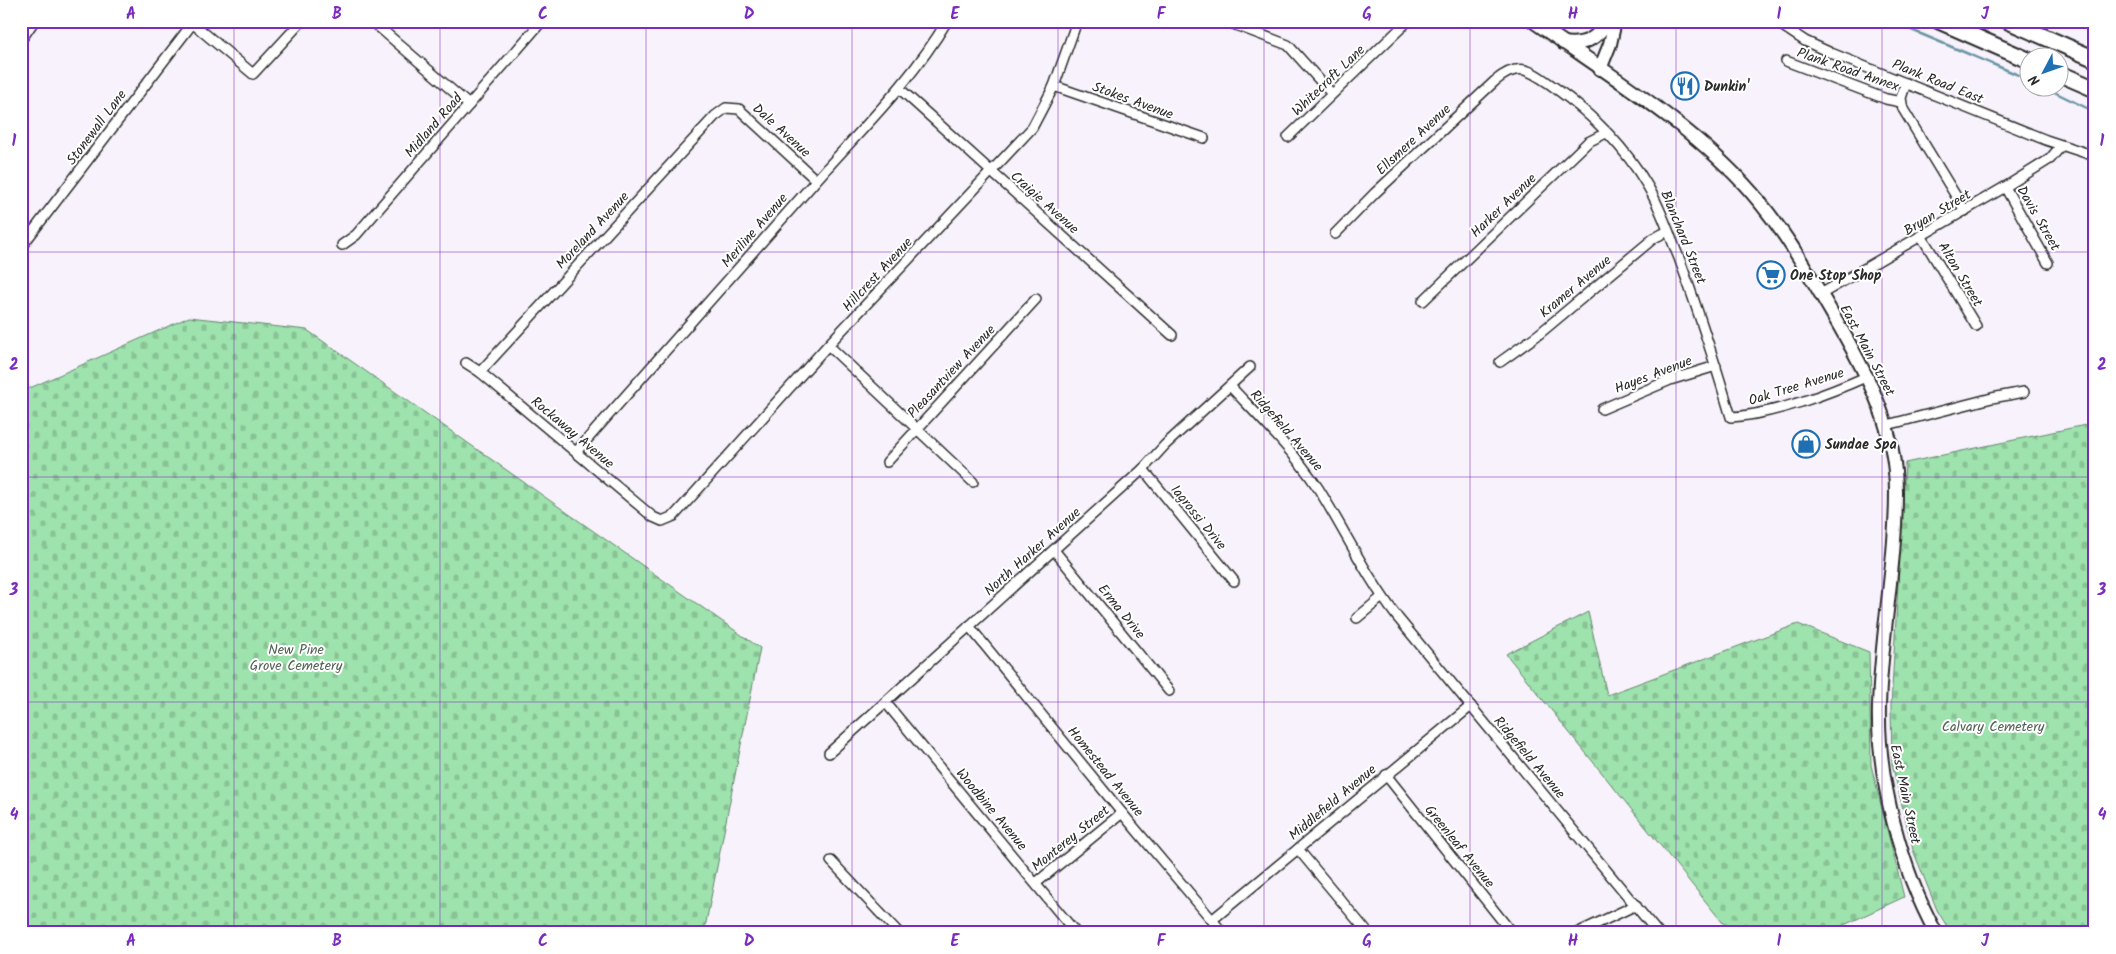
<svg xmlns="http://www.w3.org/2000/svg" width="2116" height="954" font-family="Kalam,sans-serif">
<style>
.cemetery{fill:url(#cemetery-stones);stroke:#64866c}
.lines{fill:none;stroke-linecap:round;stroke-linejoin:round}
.stream{stroke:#6995a3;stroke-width:2.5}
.street-casing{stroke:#2b2b2b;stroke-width:12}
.secondary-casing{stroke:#2b2b2b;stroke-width:16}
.highway-casing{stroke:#2b2b2b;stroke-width:19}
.street{stroke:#fff;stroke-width:9}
.secondary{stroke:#fff;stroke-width:12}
.highway{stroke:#fff;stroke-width:15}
.grid{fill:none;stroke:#7b2cbf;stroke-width:1;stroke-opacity:0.55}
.labels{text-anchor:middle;stroke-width:4;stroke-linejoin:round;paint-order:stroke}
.street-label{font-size:14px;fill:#2b2b2b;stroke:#fff}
.poi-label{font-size:14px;font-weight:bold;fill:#2b2b2b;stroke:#fff;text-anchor:start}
.park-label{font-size:14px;fill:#4e6252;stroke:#fff}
.neatline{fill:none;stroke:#7b2cbf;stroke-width:2}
.grid-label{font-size:16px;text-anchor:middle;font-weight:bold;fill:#7b2cbf}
</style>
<defs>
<pattern id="cemetery-stones" width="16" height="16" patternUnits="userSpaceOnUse" patternTransform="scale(1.25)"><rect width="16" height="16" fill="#9ee2ad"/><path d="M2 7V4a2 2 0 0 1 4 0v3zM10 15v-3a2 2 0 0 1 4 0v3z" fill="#88c295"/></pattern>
</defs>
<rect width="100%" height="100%" fill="#f8f2fc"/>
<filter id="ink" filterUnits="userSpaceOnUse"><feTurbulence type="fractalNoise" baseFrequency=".02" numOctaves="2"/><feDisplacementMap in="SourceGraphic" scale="10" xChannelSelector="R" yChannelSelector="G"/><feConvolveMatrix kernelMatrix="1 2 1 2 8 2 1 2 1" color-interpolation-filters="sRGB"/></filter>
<g filter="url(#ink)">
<g class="cemetery">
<polygon points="189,317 307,330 760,648 704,933 21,933 21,392"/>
<polygon points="2095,423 2095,933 1951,933 1937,910 1913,850 1892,764 1891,706 1905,463"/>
<polygon points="1588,612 1607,695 1798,624 1869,652 1871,765 1904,897 1827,933 1731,933 1506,654"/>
</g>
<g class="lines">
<g class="stream">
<polyline points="1890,21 2028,79"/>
<polyline points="2046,88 2095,112"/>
</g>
<g class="street-casing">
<g id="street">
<polyline points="190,21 253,74 302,21"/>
<polyline points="372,21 469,105"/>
<polyline points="1225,21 1288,45 1332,94"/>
<polyline points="1775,21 1805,41 1831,53 2046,140 2095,156"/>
<polyline points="21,40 34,21"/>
<polyline points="1786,61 1886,99 1901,102"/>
<polyline points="1906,83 1901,98 1903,109 1965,211"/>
<polyline points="1054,86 1204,138"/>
<polyline points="900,89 1172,335"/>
<polyline points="1288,137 1408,21"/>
<polyline points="2005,187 2048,263"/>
<path d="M1335 234 1375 193 1495 81C1520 60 1531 71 1554 87 1590 113 1625 147 1647 185 1661 208 1669 234 1679 258 1698 310 1715 363 1731 417 1772 415 1830 393 1868 376"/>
<polyline points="1922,237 1976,326"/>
<polyline points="342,245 356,235 542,21"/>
<polyline points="21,247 192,24"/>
<polyline points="1821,294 2005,187 2050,159 2061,146"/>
<polyline points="1423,301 1588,142 1606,133"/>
<polyline points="828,345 973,482"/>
<polyline points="1500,362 1539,334 1654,238 1668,231"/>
<polyline points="466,363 480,372 653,517 662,521 674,516 828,345 1032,128 1054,86 1077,21"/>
<polyline points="480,372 715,116 726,108 739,109 816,180"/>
<path d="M1230 386C1260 418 1293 450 1318 488 1345 531 1366 577 1398 618L1658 933"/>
<polyline points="1602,409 1670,380 1716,366"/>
<polyline points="1887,425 1992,398 2024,392"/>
<path d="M576 452C654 363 733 274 812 185 860 130 909 85 947 21"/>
<polyline points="887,462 1036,299"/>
<polyline points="1143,469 1234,581"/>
<polyline points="1054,550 1169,691"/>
<polyline points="1357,618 1382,597"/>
<polyline points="969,626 1122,813 1223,933"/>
<polyline points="886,703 1076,933"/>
<polyline points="829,753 1143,469 1165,445 1250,367"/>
<polyline points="1386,775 1512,933"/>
<polyline points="1298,849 1368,933"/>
<polyline points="831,861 899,933"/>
<polyline points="1036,883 1122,813"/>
<polyline points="1212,920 1471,706"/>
<polyline points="1577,933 1636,905"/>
</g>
</g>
<g class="secondary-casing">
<g id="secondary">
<path d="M1533 21C1606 73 1693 125 1752 193 1787 233 1813 281 1840 327 1870 380 1896 430 1896 492 1896 564 1881 635 1879 706 1877 779 1901 869 1936 933"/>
<path d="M1563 43C1584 46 1597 39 1608 21"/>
<polyline points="1600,69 1610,44 1615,21"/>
</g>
</g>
<g class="highway-casing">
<g id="highway">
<polyline points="1939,21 2028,60"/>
<polyline points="2008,21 2095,59"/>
<polyline points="2058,73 2095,89"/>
</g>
</g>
<use href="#street" class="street"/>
<use href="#secondary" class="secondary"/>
<use href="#highway" class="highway"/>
</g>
</g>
<path class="grid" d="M234 21V933M440 21V933M646 21V933M852 21V933M1058 21V933M1264 21V933M1470 21V933M1676 21V933M1882 21V933M21 252H2095M21 477H2095M21 702H2095"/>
<defs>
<g id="restaurant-ring" transform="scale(1.4375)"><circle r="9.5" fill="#fff" stroke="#1f6fb2" stroke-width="1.5"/><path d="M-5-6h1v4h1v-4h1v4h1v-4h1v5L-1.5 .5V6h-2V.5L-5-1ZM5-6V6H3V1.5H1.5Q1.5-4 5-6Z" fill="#1f6fb2"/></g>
<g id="supermarket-ring" transform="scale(1.4375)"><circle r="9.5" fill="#fff" stroke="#1f6fb2" stroke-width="1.5"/><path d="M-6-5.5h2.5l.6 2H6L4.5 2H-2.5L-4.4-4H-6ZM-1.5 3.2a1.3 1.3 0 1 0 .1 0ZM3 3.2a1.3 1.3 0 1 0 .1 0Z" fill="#1f6fb2"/></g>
<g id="shop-ring" transform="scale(1.4375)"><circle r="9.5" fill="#fff" stroke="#1f6fb2" stroke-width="1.5"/><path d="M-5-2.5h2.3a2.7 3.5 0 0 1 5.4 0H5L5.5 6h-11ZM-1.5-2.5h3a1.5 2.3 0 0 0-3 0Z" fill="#1f6fb2"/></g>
</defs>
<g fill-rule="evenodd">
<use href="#restaurant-ring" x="1685" y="86"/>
<use href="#supermarket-ring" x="1771" y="275"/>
<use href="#shop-ring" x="1806" y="444"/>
</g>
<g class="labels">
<g class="street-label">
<text transform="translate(1848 69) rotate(19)" y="5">Plank Road Annex</text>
<text transform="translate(1328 80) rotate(-44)" y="5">Whitecroft Lane</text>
<text transform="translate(1938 81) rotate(22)" y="5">Plank Road East</text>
<text transform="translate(1133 100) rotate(20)" y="5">Stokes Avenue</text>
<text transform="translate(433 125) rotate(-49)" y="5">Midland Road</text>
<text transform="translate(96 127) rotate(-53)" y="5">Stonewall Lane</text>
<text transform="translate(782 130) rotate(42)" y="5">Dale Avenue</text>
<text transform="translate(1413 139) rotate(-43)" y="5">Ellsmere Avenue</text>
<text transform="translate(1045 202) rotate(42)" y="5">Craigie Avenue</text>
<text transform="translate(1503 205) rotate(-44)" y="5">Harker Avenue</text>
<text transform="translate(1937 212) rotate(-31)" y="5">Bryan Street</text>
<text transform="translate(2039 218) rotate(60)" y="5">Davis Street</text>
<text transform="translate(592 230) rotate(-47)" y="5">Moreland Avenue</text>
<text transform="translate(754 230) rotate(-49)" y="5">Meriline Avenue</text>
<text transform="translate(1684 237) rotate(68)" y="5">Blanchard Street</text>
<text transform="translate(877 274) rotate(-47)" y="5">Hillcrest Avenue</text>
<text transform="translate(1961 274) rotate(59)" y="5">Alton Street</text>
<text transform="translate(1575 286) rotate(-40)" y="5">Kramer Avenue</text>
<text transform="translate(1868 350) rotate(62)" y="5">East Main Street</text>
<text transform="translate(951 371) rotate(-47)" y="5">Pleasantview Avenue</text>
<text transform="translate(1653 374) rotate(-21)" y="5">Hayes Avenue</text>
<text transform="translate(1796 386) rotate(-17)" y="5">Oak Tree Avenue</text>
<text transform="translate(1287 430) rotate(49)" y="5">Ridgefield Avenue</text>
<text transform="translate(573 432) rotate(40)" y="5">Rockaway Avenue</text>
<text transform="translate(1199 517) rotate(51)" y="5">Iagrossi Drive</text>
<text transform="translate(1032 551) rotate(-42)" y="5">North Harker Avenue</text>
<text transform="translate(1122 611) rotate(51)" y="5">Erma Drive</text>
<text transform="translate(1530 757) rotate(50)" y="5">Ridgefield Avenue</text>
<text transform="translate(1106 771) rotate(51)" y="5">Homestead Avenue</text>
<text transform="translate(1906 794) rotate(78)" y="5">East Main Street</text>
<text transform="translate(1332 802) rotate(-40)" y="5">Middlefield Avenue</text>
<text transform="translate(992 809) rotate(50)" y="5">Woodbine Avenue</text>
<text transform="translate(1070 838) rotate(-39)" y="5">Monterey Street</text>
<text transform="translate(1460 846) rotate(51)" y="5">Greenleaf Avenue</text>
</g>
<g class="poi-label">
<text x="1704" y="91">Dunkin'</text>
<text x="1790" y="280">One Stop Shop</text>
<text x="1825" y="449">Sundae Spa</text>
</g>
<g class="park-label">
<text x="296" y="654">New Pine<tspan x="296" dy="16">Grove Cemetery</tspan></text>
<text x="1993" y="731">Calvary Cemetery</text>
</g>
</g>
<rect width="2116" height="954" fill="none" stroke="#fff" stroke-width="55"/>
<g transform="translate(2044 72) rotate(229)"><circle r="24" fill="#ffffff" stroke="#aaaaaa"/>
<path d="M0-4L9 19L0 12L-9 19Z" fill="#1f6fb2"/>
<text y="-8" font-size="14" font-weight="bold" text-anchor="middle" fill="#2b2b2b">N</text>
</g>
<rect x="28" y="28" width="2060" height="898" class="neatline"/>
<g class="grid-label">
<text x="131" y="19">A</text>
<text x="337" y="19">B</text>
<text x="543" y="19">C</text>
<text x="749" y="19">D</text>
<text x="955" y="19">E</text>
<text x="1161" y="19">F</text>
<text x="1367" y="19">G</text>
<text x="1573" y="19">H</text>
<text x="1779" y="19">I</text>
<text x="1985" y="19">J</text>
<text x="14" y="146">1</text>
<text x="2102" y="146">1</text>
<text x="14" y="370">2</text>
<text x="2102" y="370">2</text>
<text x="14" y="595">3</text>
<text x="2102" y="595">3</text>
<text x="14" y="820">4</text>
<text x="2102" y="820">4</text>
<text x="131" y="946">A</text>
<text x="337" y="946">B</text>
<text x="543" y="946">C</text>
<text x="749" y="946">D</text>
<text x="955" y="946">E</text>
<text x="1161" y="946">F</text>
<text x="1367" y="946">G</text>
<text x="1573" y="946">H</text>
<text x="1779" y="946">I</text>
<text x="1985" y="946">J</text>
</g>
</svg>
